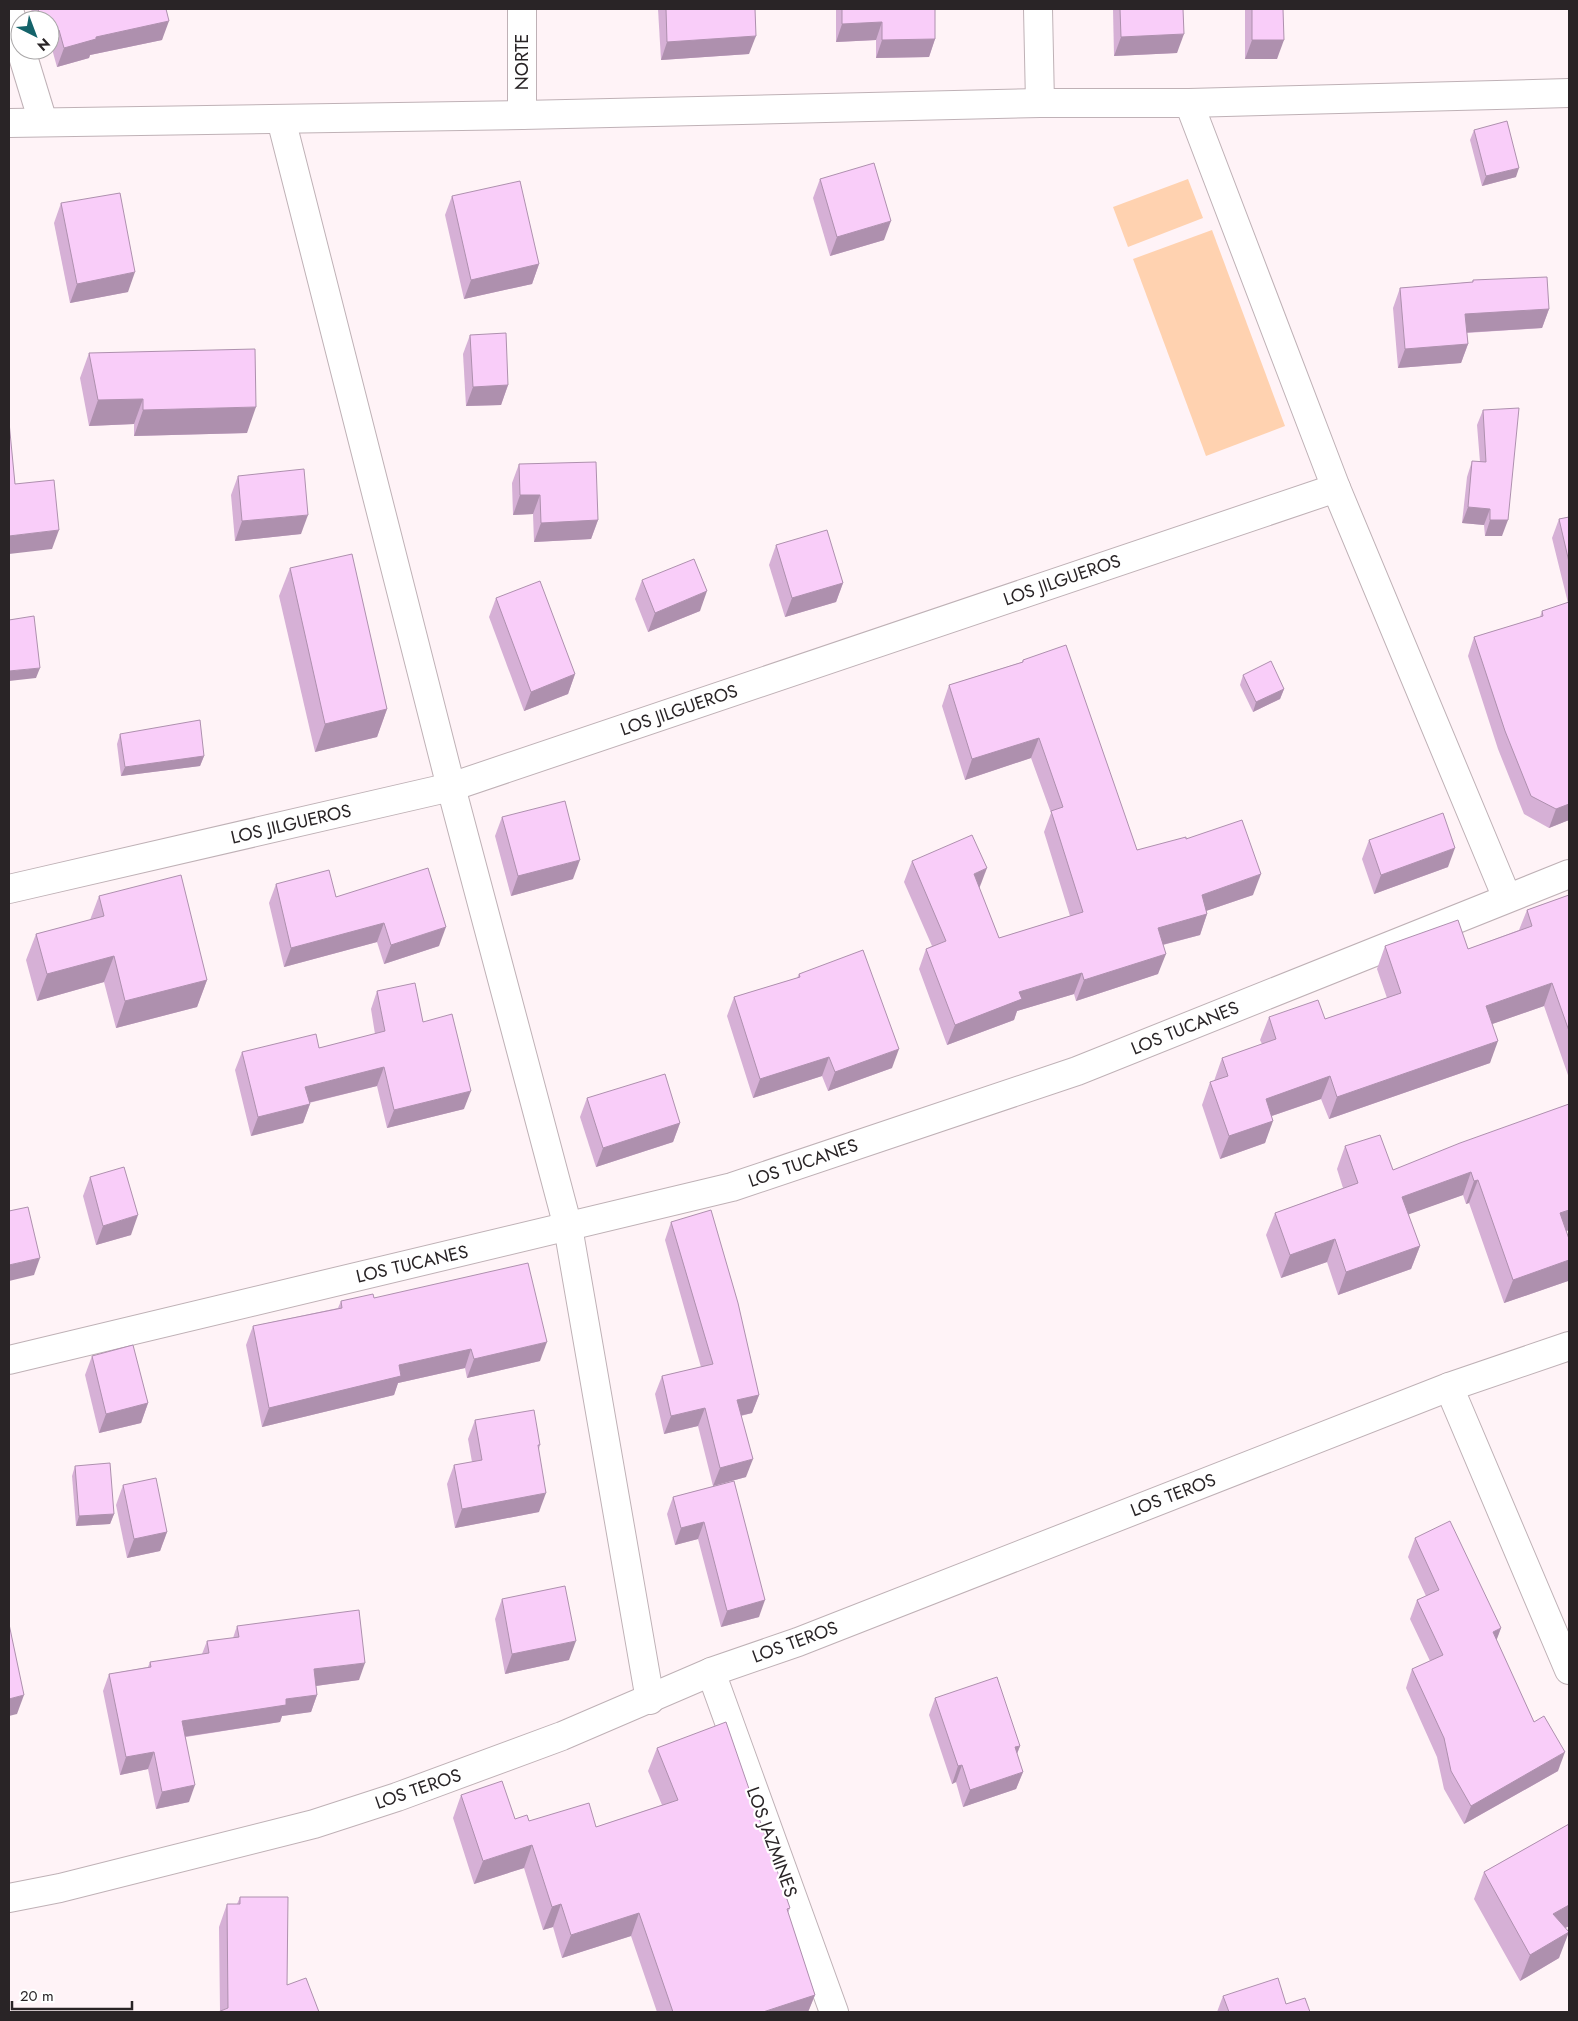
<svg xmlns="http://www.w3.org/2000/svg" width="1578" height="2021" font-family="Jost,sans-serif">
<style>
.garden{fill:#ffd2b0}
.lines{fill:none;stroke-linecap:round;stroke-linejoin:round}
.minor-casing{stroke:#bfb1b6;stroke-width:30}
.minor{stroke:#fff;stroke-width:28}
.wall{fill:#d6b0d6}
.shaded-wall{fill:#ae90ae}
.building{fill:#f9cdf9;stroke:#ae90ae}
.labels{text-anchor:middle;stroke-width:4.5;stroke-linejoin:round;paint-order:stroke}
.street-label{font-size:18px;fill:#292426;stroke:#fff}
</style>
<rect width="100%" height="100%" fill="#fff3f7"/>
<g class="garden">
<polygon points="1188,179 1203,218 1128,247 1113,207"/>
<polygon points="1212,230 1285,426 1206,456 1133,259"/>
</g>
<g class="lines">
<g class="minor-casing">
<g id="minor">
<polyline points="522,9 522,115"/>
<polyline points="1038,9 1040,103"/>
<polyline points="9,10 20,47"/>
<polyline points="21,50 43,122"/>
<polyline points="1189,103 1336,488 1507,898"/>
<polyline points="281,119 451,787 568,1227 650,1700"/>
<polyline points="9,123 522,115 1040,103 1189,103 1569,93"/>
<polyline points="9,889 451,787 1336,488"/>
<polyline points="9,1360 732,1187 1077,1071 1569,874"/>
<polyline points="1449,1387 1569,1670"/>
<polyline points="711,1672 834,2012"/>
<polyline points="9,1898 60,1888 314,1824 397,1797 562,1736 711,1672 798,1642 1449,1387 1569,1346"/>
</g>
</g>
<use href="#minor" class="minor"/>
</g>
<g class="wall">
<polygon points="32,9 166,9 162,40 90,55 89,58 57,67 52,49 50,50 50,20 28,20"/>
<polygon points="658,9 755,9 749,54 661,60"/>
<polygon points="836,9 935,9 935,39 929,57 876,58 876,40 836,42"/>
<polygon points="1113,9 1183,9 1177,53 1114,56"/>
<polygon points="1245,9 1283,9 1277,59 1245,59"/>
<polygon points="1474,130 1516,177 1482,186 1470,140"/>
<polygon points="820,179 884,240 830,256 813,198"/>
<polygon points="452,196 539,264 532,284 464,299 445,215"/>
<polygon points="61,203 128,292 70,303 54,223"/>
<polygon points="1473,280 1549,309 1542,328 1467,333 1468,344 1461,363 1398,368 1393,308 1400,288 1472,282"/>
<polygon points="470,335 508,385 501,405 466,406 463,354"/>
<polygon points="89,353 247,433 134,436 134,424 89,426 80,378"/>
<polygon points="1483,410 1502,536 1485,536 1484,525 1462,523 1467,477 1472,461 1480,462 1477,425"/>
<polygon points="519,464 598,520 591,539 534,542 533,514 513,515 512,483"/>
<polygon points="238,476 301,534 235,541 231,495"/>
<polygon points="1569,517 1569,820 1549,828 1524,814 1498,749 1468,656 1474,637 1540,617 1542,611 1568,603 1552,538 1559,519"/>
<polygon points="776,545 843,583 836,602 785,617 769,565"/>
<polygon points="290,568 387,709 377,737 315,752 279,596"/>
<polygon points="642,580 700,611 648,632 635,599"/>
<polygon points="496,598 575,674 568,694 524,711 489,617"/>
<polygon points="1023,660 1137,850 1186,839 1253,895 1206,911 1207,914 1200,935 1163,945 1158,974 1076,1001 1074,994 1017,1011 1014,1020 947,1045 919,969 926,949 932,946 904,882 912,861 979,888 999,938 1070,916 1044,832 1051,813 1031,758 965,780 942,706 949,685 1022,662"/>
<polygon points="1243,675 1284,689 1280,699 1253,712 1240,685"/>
<polygon points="120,734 204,756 200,766 121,776 117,744"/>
<polygon points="502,817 573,879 511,896 495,836"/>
<polygon points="1369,840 1448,867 1374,894 1362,859"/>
<polygon points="276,884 336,897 439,946 384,964 377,942 284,967 269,903"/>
<polygon points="1569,895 1569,1078 1544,1006 1492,1024 1490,1063 1329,1119 1321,1099 1272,1116 1265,1143 1220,1159 1202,1105 1210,1082 1214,1081 1222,1058 1262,1044 1260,1040 1269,1017 1325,1019 1387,998 1377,969 1385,946 1468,949 1519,930 1527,910"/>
<polygon points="99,896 207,980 197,1007 116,1028 104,982 37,1001 26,960 36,934 90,920"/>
<polygon points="799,974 892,1068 828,1091 822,1076 753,1098 727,1016 734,997 797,978"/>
<polygon points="377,991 423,1022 464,1109 387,1128 377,1086 309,1103 310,1104 303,1123 251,1136 235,1070 242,1052 319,1048 375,1034 371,1009"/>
<polygon points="587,1098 680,1123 673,1142 596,1167 580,1117"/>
<polygon points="1569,1104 1569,1230 1566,1231 1568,1281 1504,1303 1469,1203 1466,1204 1463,1195 1408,1214 1420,1246 1411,1269 1338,1295 1327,1262 1281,1278 1266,1235 1275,1213 1343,1188 1337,1169 1345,1146 1393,1170"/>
<polygon points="90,1177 131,1235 96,1245 83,1196"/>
<polygon points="671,1222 759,1395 752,1413 741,1416 746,1477 713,1486 698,1426 664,1434 655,1394 662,1376 701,1367 665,1240"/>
<polygon points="374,1298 540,1361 467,1378 465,1368 398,1383 394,1395 262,1427 246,1345 253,1326 338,1308 341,1301"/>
<polygon points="92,1356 148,1403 141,1423 99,1433 85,1375"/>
<polygon points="475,1420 540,1445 539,1449 539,1512 455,1528 447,1484 454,1465 472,1462 468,1439"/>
<polygon points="75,1466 114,1514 110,1524 76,1526 72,1476"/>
<polygon points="734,1481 759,1617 721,1627 698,1539 675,1545 667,1514 673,1497"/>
<polygon points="123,1485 167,1532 160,1551 127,1558 116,1505"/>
<polygon points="1415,1538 1501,1628 1496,1640 1534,1722 1558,1771 1464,1824 1444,1789 1437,1757 1406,1688 1412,1669 1430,1661 1410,1619 1417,1600 1426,1596 1408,1557"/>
<polygon points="502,1599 569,1660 505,1674 495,1619"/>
<polygon points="237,1626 359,1680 316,1686 317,1695 311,1712 282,1716 280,1722 186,1737 189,1802 156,1809 148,1769 120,1775 103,1691 109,1674 148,1667 150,1662 202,1654 207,1641 233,1638"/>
<polygon points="935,1698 1020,1746 1017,1754 1023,1772 1016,1789 963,1807 956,1782 952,1784 929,1715"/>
<polygon points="657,1748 790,1908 788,1913 815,1995 808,2012 657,2012 631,1936 562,1958 553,1927 543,1930 524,1868 474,1884 453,1818 461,1795 515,1819 529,1821 596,1827 662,1805 648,1771"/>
<polygon points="1569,1824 1569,1926 1565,1928 1559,1958 1520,1981 1474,1899 1484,1872"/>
<polygon points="240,1897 287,1985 220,2011 219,1927 227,1904 237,1904"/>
<polygon points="1223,1996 1310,2012 1217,2012"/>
</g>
<g class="shaded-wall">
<polygon points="169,21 162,40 90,55 89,58 57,67 64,48 96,37"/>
<polygon points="882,22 876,40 836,42 842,24"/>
<polygon points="59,30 52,49 50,50 50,32"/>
<polygon points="1184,34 1177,53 1114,56 1121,37"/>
<polygon points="756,36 749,54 661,60 667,42"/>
<polygon points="935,39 929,57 876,58 882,40"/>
<polygon points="1252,40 1284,40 1277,59 1245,59"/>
<polygon points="39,50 50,50 38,53"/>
<polygon points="1519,168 1516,177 1482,186 1486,176"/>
<polygon points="891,221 884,240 830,256 837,237"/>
<polygon points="539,264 532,284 464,299 471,280"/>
<polygon points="135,272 128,292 70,303 77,284"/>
<polygon points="1549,309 1542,328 1458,333 1465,314"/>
<polygon points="1468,344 1461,363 1398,368 1405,349"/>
<polygon points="508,385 501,405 466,406 473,387"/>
<polygon points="143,399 134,424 89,426 98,400"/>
<polygon points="256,407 247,433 134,436 143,410"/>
<polygon points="520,495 540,495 533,514 513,515"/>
<polygon points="1468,507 1490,509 1484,525 1462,523"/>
<polygon points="308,515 301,534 235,541 242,521"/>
<polygon points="598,520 591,539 534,542 541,523"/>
<polygon points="1490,520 1508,520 1502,536 1485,536"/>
<polygon points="59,530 52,549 9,554 9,536"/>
<polygon points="843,583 836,602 785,617 792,598"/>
<polygon points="707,591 700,611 648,632 655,613"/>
<polygon points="40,668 36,678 9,681 9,671"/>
<polygon points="575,674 568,694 524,711 531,692"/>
<polygon points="1284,689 1280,699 1253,712 1256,702"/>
<polygon points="387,709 377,737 315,752 325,724"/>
<polygon points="1039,738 1031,758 965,780 972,759"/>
<polygon points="204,756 200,766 121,776 125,767"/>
<polygon points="1569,804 1569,820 1549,828 1556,809"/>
<polygon points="1455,848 1448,867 1374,894 1381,875"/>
<polygon points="580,860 573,879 511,896 518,876"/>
<polygon points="987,868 979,889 974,874"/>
<polygon points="1261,874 1253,895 1194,915 1202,895"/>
<polygon points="1207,914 1200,935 1150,948 1158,928"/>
<polygon points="384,923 377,942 284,967 291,948"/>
<polygon points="446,927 439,946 384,964 391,945"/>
<polygon points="1166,954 1158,974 1076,1001 1084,980"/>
<polygon points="114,956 104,982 37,1001 47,974"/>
<polygon points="1082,973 1074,994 1017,1011 1014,1020 947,1045 955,1025 1019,992"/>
<polygon points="207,980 197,1007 116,1028 125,1001"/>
<polygon points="1552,983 1544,1006 1478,1029 1486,1006"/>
<polygon points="1498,1041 1490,1063 1329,1119 1337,1097"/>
<polygon points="899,1049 892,1068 828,1091 835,1072"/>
<polygon points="829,1057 822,1076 753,1098 760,1079"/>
<polygon points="384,1067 377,1086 299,1105 305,1087"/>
<polygon points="1330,1076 1321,1099 1257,1121 1266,1099"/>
<polygon points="471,1091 464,1109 387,1128 394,1110"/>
<polygon points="310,1104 303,1123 251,1136 258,1117"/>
<polygon points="1273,1121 1265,1143 1220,1159 1229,1136"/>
<polygon points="680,1123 673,1142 596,1167 603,1148"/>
<polygon points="1471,1172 1463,1195 1393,1220 1402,1197"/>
<polygon points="1478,1180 1469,1203 1466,1204 1474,1181"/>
<polygon points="1569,1210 1569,1230 1552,1236 1560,1213"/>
<polygon points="138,1215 131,1235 96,1245 103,1226"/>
<polygon points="1335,1239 1327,1262 1281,1278 1290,1255"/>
<polygon points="1420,1246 1411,1269 1338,1295 1346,1272"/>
<polygon points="40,1258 34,1275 9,1281 9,1265"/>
<polygon points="1569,1260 1569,1276 1568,1281 1504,1303 1513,1280"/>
<polygon points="547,1342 540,1361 467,1378 474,1359"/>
<polygon points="471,1349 465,1368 398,1383 394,1395 262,1427 269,1408 399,1365"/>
<polygon points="759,1395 752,1413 730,1418 737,1400"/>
<polygon points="148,1403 141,1423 99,1433 106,1414"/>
<polygon points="705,1408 698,1426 664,1434 671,1416"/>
<polygon points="753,1459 746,1477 713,1486 720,1468"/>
<polygon points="546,1493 539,1512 455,1528 462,1509"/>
<polygon points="114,1514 110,1524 76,1526 79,1516"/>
<polygon points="704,1522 698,1539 675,1545 681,1528"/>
<polygon points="167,1532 160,1551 127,1558 134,1539"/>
<polygon points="765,1600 759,1617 721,1627 727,1611"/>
<polygon points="1501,1628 1494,1647 1493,1632"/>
<polygon points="576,1641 569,1660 505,1674 512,1654"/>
<polygon points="365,1663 359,1680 308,1687 314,1669"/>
<polygon points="24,1695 17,1714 9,1716 9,1699"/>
<polygon points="317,1695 311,1712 282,1716 280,1722 176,1738 182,1721 286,1699"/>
<polygon points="1020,1746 1013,1763 1015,1747"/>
<polygon points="154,1752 148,1769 120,1775 126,1757"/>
<polygon points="1565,1752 1558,1771 1464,1824 1471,1806"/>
<polygon points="962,1765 956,1782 952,1784 958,1766"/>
<polygon points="1023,1772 1016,1789 963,1807 970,1790"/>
<polygon points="195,1785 189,1802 156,1809 162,1792"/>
<polygon points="532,1845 524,1868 474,1884 483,1861"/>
<polygon points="561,1904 553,1927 543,1930 552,1907"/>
<polygon points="1569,1905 1569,1926 1543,1940 1553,1914"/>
<polygon points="639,1913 631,1936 562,1958 571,1935"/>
<polygon points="1569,1932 1559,1958 1520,1981 1530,1955"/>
<polygon points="815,1995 808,2012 763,2012"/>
</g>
<g class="building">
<polygon points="38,9 166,9 169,21 96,37 96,39 64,48 59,30 50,32 50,20 41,20"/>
<polygon points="666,9 755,9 756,36 667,42"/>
<polygon points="842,9 935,9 935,39 882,40 882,22 842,24"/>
<polygon points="1120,9 1183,9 1184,34 1121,37"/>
<polygon points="1252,9 1283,9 1284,40 1252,40"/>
<polygon points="1507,121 1519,168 1486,176 1474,130"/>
<polygon points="874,163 891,221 837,237 820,179"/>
<polygon points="520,181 539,264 471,280 452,196"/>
<polygon points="120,193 135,272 77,284 61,203"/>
<polygon points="1547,277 1549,309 1465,314 1468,344 1405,349 1400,288 1473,282 1473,280"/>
<polygon points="506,333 508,385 473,387 470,335"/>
<polygon points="255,349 256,407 143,410 143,399 98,400 89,353"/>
<polygon points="1519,408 1508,520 1490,520 1490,509 1468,507 1472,461 1486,462 1483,410"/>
<polygon points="9,422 15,484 54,480 59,530 9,536"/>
<polygon points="596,462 598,520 541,523 540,495 520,495 519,464"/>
<polygon points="304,469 308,515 242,521 238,476"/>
<polygon points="1569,517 1569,562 1559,519"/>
<polygon points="827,530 843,583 792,598 776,545"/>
<polygon points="352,554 387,709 325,724 290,568"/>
<polygon points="694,559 707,591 655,613 642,580"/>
<polygon points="540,581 575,674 531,692 496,598"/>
<polygon points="1569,602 1569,804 1556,809 1531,796 1505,731 1474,637 1543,616 1542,611"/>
<polygon points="34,616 40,668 9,671 9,620"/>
<polygon points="1066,645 1137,850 1186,837 1186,839 1242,820 1261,874 1202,895 1207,914 1158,928 1166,954 1084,980 1082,973 1019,992 1022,999 955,1025 926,949 946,941 912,861 972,835 987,868 974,874 999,938 1083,912 1051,811 1063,807 1039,738 972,759 949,685 1023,662 1023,660"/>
<polygon points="1271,661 1284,689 1256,702 1243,675"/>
<polygon points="200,720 204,756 125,767 120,734"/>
<polygon points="565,801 580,860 518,876 502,817"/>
<polygon points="1443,813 1455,848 1381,875 1369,840"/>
<polygon points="428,868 446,927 391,945 384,923 291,948 276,884 329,870 336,897"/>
<polygon points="181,875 207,980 125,1001 114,956 47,974 36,934 104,916 99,896"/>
<polygon points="1569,895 1569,1031 1552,983 1486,1006 1498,1041 1337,1097 1330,1076 1266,1099 1273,1121 1229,1136 1210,1082 1228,1076 1222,1058 1276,1039 1269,1017 1318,1000 1325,1019 1401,993 1385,946 1458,920 1468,949 1532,926 1527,910"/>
<polygon points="863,950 899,1049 835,1072 829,1057 760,1079 734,997 800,977 799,974"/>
<polygon points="415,983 423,1022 452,1014 471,1091 394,1110 384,1067 305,1087 310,1104 258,1117 242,1052 316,1034 319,1048 385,1031 377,991"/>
<polygon points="665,1074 680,1123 603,1148 587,1098"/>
<polygon points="1569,1104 1569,1210 1560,1213 1569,1239 1569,1260 1513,1280 1478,1180 1474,1181 1471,1172 1402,1197 1420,1246 1346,1272 1335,1239 1290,1255 1275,1213 1358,1183 1345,1146 1380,1135 1393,1170 1460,1143"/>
<polygon points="124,1167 138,1215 103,1226 90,1177"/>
<polygon points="28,1207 40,1258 9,1265 9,1211"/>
<polygon points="711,1210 738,1303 759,1395 737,1400 753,1459 720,1468 705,1408 671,1416 662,1376 713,1364 671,1222"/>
<polygon points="528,1263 547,1342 474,1359 471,1349 399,1365 401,1376 269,1408 253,1326 342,1308 341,1301 373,1294 374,1298"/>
<polygon points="133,1345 148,1403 106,1414 92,1356"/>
<polygon points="534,1410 540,1445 538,1445 546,1493 462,1509 454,1465 482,1460 475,1420"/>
<polygon points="110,1463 114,1514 79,1516 75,1466"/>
<polygon points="156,1478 167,1532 134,1539 123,1485"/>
<polygon points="734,1481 765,1600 727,1611 704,1522 681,1528 673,1497"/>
<polygon points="1450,1521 1501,1628 1493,1632 1534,1722 1544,1716 1565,1752 1471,1806 1451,1771 1444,1738 1412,1669 1443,1655 1417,1600 1439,1590 1415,1538"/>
<polygon points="565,1586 576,1641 512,1654 502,1599"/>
<polygon points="359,1610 365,1663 314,1669 317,1695 286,1699 286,1705 182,1721 195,1785 162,1792 154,1752 126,1757 109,1674 151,1667 150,1662 209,1653 207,1641 239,1637 237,1626"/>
<polygon points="9,1624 24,1695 9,1699"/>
<polygon points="997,1677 1020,1746 1015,1747 1023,1772 970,1790 962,1765 958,1766 935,1698"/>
<polygon points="726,1722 790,1908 787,1909 815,1995 763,2012 673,2012 639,1913 571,1935 561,1904 552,1907 532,1845 483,1861 461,1795 502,1781 515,1819 527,1815 529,1821 589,1803 596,1827 678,1800 657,1748"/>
<polygon points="1569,1824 1569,1905 1553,1914 1569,1932 1530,1955 1484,1872"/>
<polygon points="240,1897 288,1897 287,1985 306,1978 319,2012 218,2012 228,2008 227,1904 240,1904"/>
<polygon points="1278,1978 1286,2004 1305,1998 1310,2012 1229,2012 1223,1996"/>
</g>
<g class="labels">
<g class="street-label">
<text transform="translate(522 62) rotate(-90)" y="6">NORTE</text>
<text transform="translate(1062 580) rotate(-19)" y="6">LOS JILGUEROS</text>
<text transform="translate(679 710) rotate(-19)" y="6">LOS JILGUEROS</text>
<text transform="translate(291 824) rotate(-13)" y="6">LOS JILGUEROS</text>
<text transform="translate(1185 1028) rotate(-22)" y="6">LOS TUCANES</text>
<text transform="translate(803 1163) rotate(-19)" y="6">LOS TUCANES</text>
<text transform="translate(412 1264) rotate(-13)" y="6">LOS TUCANES</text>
<text transform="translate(1173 1495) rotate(-21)" y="6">LOS TEROS</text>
<text transform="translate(795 1642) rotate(-20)" y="6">LOS TEROS</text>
<text transform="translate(418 1789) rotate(-19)" y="6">LOS TEROS</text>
<text transform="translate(772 1842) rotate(70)" y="6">LOS JAZMINES</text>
</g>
</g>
<rect width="1578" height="2021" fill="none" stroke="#292426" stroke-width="20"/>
<g transform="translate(35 35) rotate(138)"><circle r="24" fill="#ffffff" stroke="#a9a7a8"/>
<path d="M0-4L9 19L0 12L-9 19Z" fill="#14636a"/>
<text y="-8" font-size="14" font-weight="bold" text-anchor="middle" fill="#292426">N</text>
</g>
<path d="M12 2001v8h120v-8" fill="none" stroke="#292426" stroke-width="2.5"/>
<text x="20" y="2001" font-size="15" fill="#292426" stroke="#ffffff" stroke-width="4" paint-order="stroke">20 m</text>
</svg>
